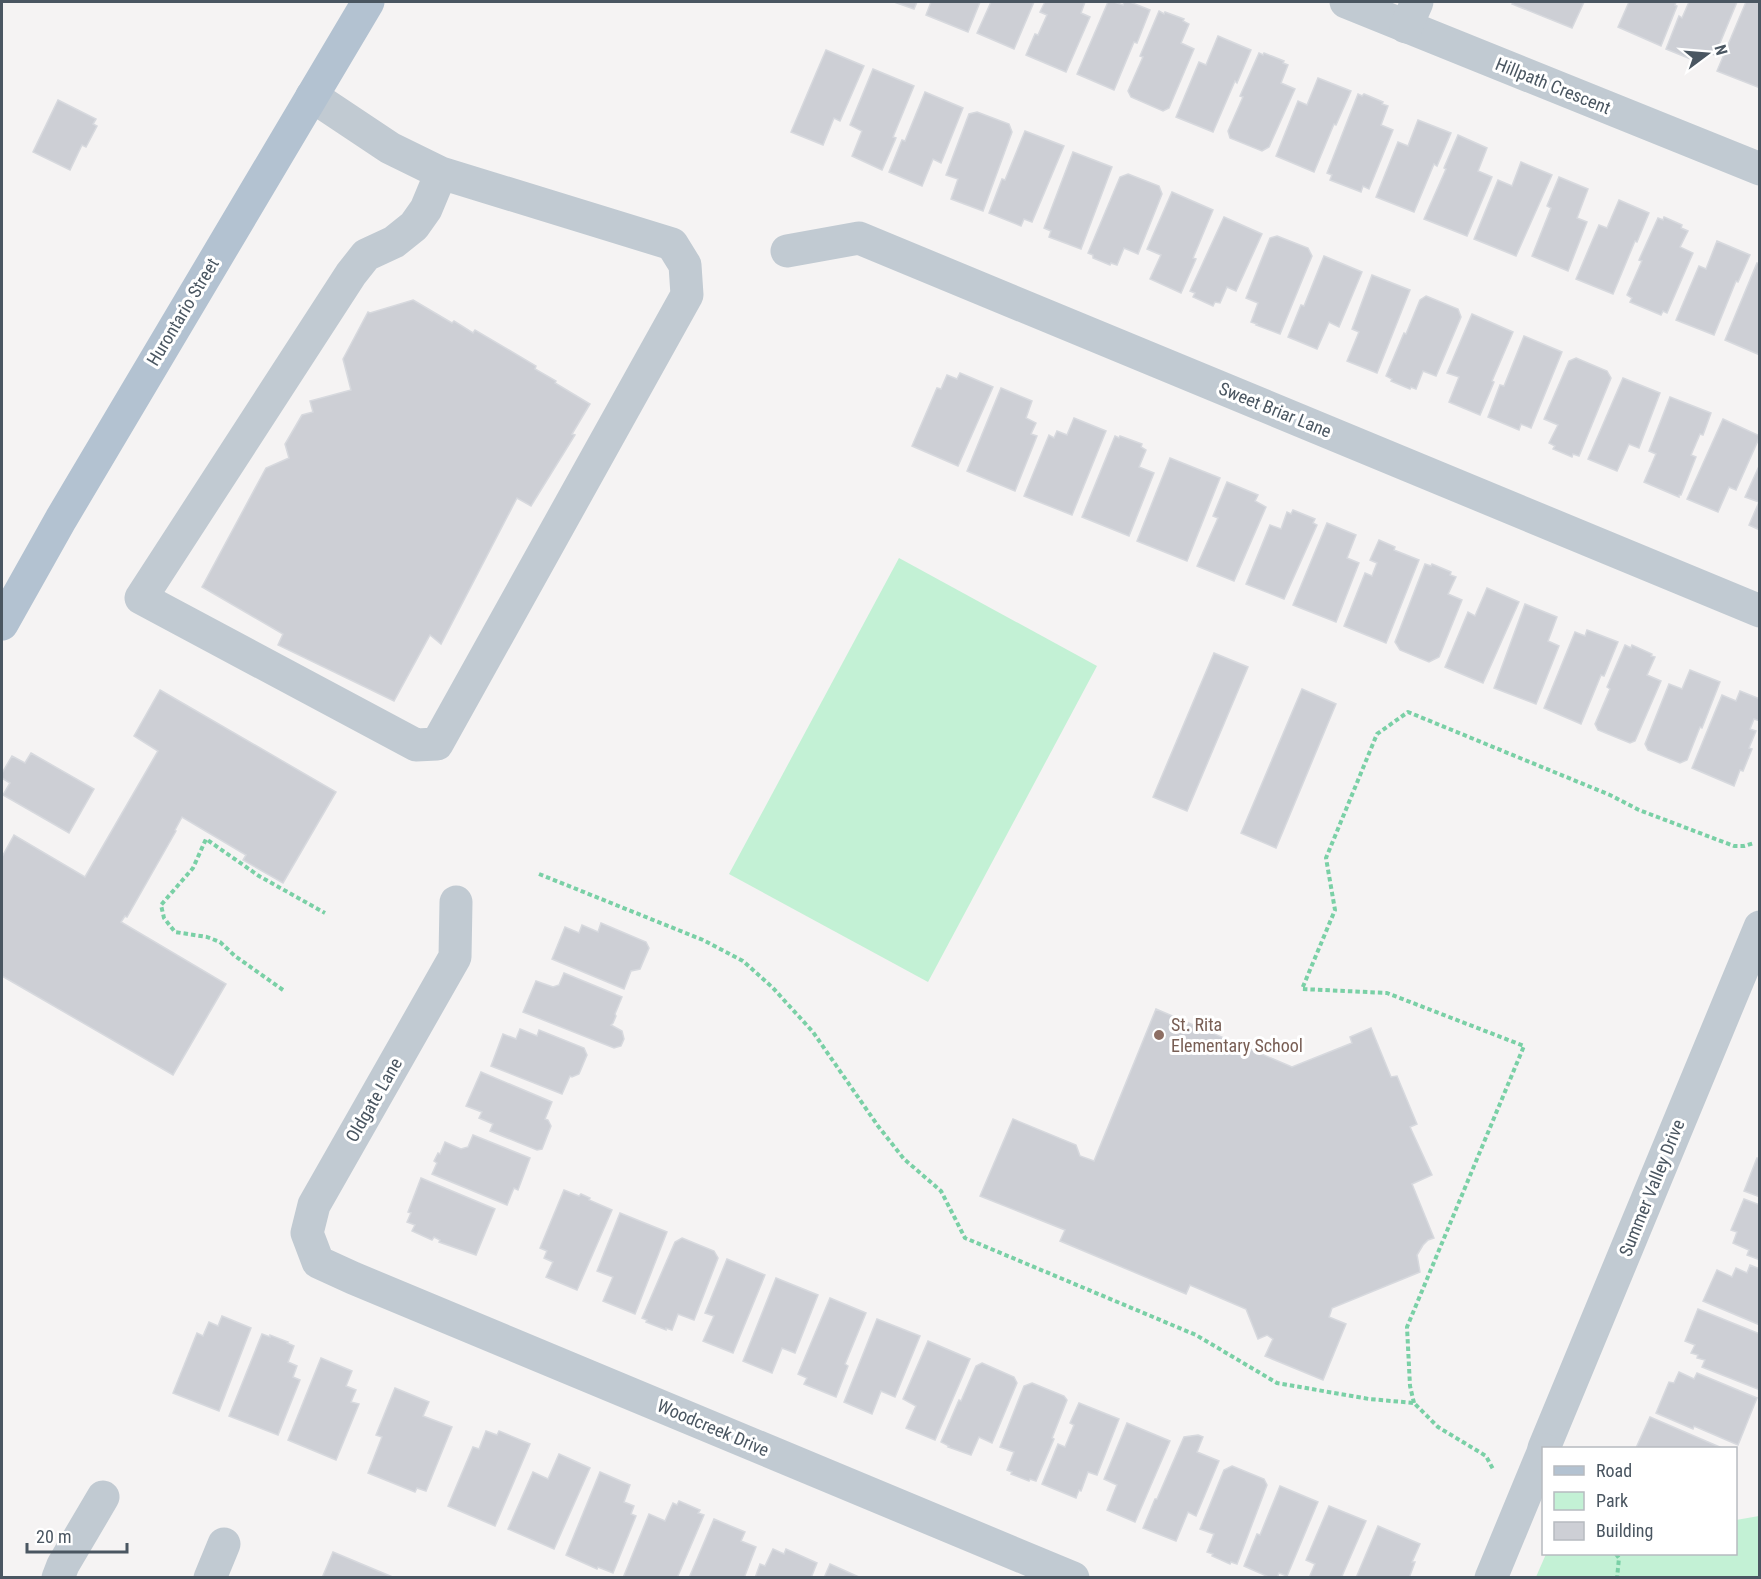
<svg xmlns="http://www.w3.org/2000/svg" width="1761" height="1579" font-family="'Roboto Condensed',sans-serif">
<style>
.green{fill:#c3f1d5}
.building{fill:#cdcfd5;stroke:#d7d9de;stroke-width:1.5}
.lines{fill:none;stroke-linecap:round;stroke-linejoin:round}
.path{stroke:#7ad0a6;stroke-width:4;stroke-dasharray:4.5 3;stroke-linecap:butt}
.minor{stroke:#c1cad2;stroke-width:33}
.major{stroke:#b3c2d1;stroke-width:33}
.education-dot{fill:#8d6e63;stroke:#fff;stroke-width:2}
.labels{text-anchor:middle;stroke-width:6;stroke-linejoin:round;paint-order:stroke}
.street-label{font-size:18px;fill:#4a5661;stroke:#fff}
.education-label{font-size:18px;fill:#785e54;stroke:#fff;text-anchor:start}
</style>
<rect width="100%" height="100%" fill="#f5f3f3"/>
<g class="green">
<polygon points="899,558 1097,666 928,982 729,874"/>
<polygon points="1759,1516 1759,1577 1536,1577 1546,1554 1736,1554 1736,1520"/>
</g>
<g class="building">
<polygon points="894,2 917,2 914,9"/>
<polygon points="931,2 980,2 968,32 926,15"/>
<polygon points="991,2 1034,2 1014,49 977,33"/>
<polygon points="1045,2 1085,2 1081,13 1090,17 1066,72 1026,55 1035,34 1038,35 1047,15 1040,12"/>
<polygon points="1108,2 1114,2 1123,5 1124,2 1130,2 1150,10 1137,43 1134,42 1114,90 1077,74"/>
<polygon points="1514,2 1584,2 1572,28 1512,4"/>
<polygon points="1629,2 1676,2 1675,5 1677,6 1661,46 1618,27"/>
<polygon points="1689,2 1737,2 1715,55 1702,51 1698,62 1666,49 1679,16 1682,18"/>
<polygon points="1746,2 1760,2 1760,88 1717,71"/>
<polygon points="1159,11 1164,14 1165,12 1184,19 1183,21 1189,24 1181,43 1194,49 1169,108 1163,111 1131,97 1128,91 1143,57 1140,56"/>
<polygon points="1218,36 1251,50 1237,83 1235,81 1213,132 1176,117 1199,62 1206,65"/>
<polygon points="826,50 864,66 840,121 834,118 823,145 791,132"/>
<polygon points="1259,53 1263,55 1264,53 1284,61 1283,63 1288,65 1281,83 1295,89 1269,147 1262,151 1230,138 1228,131 1243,97 1240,96"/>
<polygon points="873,69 914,86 893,137 896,138 882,170 852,156 862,131 850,125"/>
<polygon points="1318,78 1351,91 1336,125 1334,124 1314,172 1276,156 1298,101 1307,105"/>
<polygon points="925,92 963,108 941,163 933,159 922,186 889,172 902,140 905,141"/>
<polygon points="1358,94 1362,96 1364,94 1383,102 1382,104 1388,106 1381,125 1393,130 1369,189 1363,186 1361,192 1330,180 1332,175 1327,173"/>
<polygon points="58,100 96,119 93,124 97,126 86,147 82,145 70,170 33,152"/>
<polygon points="977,112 1009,124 1012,132 983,211 951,199 958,179 946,175 969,114"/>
<polygon points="1418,120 1451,133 1437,166 1434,164 1414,212 1376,197 1398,142 1408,146"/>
<polygon points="1025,131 1064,146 1032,222 1024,219 1021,226 989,213 1002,179 1005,180"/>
<polygon points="1458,135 1487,148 1478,171 1492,177 1467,236 1424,219 1446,169 1444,168"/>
<polygon points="1073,152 1112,167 1081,249 1049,237 1051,231 1044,228"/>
<polygon points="1521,162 1552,175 1516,256 1474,239 1498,180 1512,186"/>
<polygon points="1128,174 1159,186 1162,194 1138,254 1124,248 1117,265 1111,263 1110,265 1093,258 1093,255 1088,253 1120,177"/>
<polygon points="1559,177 1588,189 1577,218 1587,222 1568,271 1532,256 1551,208 1547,206"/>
<polygon points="1172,192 1213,210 1193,258 1196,259 1181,293 1150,279 1161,255 1147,249"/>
<polygon points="1619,200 1649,213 1637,242 1635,241 1613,294 1576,279 1599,225 1607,228"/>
<polygon points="1224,217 1262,234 1236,291 1227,287 1220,303 1215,302 1213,306 1193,297 1195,293 1190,291"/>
<polygon points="1664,217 1682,225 1681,228 1688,231 1680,247 1693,253 1667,313 1663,311 1661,315 1630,302 1632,298 1627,295 1642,261 1639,260 1658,218 1663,220"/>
<polygon points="1277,236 1308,248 1312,256 1280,334 1256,325 1257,324 1251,322 1258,303 1246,298 1270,238"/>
<polygon points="1717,241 1750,255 1738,282 1736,281 1714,335 1676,320 1699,266 1706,269"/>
<polygon points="1324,256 1362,272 1339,327 1329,322 1317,349 1288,337 1301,305 1304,306"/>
<polygon points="1757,263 1760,264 1760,355 1725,340"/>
<polygon points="1372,275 1410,290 1377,373 1347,361 1359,332 1352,329"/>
<polygon points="1426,296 1458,309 1461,317 1436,376 1423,371 1416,389 1411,387 1410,389 1391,381 1392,379 1386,376 1404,333 1406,334 1420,300"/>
<polygon points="413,300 452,323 454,321 473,333 475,330 536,366 535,369 556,381 555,383 590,404 572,434 575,435 531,506 517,498 441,644 430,635 394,701 278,645 283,634 202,587 266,468 289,458 285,444 302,415 313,412 310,401 351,390 343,359 368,312 370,313"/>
<polygon points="1472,314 1513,332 1492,381 1494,382 1480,415 1449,402 1459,377 1447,373"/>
<polygon points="1524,336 1562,352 1531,428 1521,424 1519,430 1488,417 1500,385 1504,386"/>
<polygon points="1576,358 1607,371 1611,378 1579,456 1573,454 1572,457 1553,449 1555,446 1549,443 1558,425 1544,419 1569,361"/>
<polygon points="960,373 993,387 958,466 912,446 937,388 941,389 947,375 957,379"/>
<polygon points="1623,378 1660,393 1639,448 1629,444 1617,471 1588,459"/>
<polygon points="1001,388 1032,401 1026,418 1036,423 1031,434 1037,436 1015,491 967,471"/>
<polygon points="1670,397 1711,413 1703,435 1700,434 1691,455 1696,457 1681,495 1679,495 1679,497 1644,482 1656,454 1649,451"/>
<polygon points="1074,418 1106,431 1072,515 1024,496 1049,435 1054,438 1057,431 1067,435"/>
<polygon points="1723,419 1760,436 1736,490 1729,487 1718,512 1687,499"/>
<polygon points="1115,436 1119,438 1120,436 1142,444 1141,447 1146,450 1139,467 1154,473 1129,536 1082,517"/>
<polygon points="1170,458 1220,478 1187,561 1137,541"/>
<polygon points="1760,464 1760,530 1749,525 1759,502 1745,497"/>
<polygon points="1227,482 1258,495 1255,501 1266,507 1234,581 1197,566 1218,518 1213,516"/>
<polygon points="1293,510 1315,519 1313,523 1317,525 1284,599 1246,584 1270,525 1281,529 1287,512 1291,514"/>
<polygon points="1327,523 1356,535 1347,558 1359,563 1336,622 1293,605"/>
<polygon points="1379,540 1395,547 1394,550 1419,560 1386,643 1344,626 1365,573 1372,576 1377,563 1370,560"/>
<polygon points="1425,564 1431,566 1432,564 1451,572 1450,575 1456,577 1448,594 1462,600 1439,657 1429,662 1400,650 1395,642"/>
<polygon points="1487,588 1519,602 1483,683 1445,667 1468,612 1475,616"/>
<polygon points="1525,604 1557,617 1548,641 1559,646 1536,704 1494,688"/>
<polygon points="1587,630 1618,642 1604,676 1601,675 1581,724 1544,708 1575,632 1585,636"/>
<polygon points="1625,645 1631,648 1632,645 1652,654 1651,656 1655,657 1647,675 1661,681 1635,741 1630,743 1598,730 1595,724 1610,689 1607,687"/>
<polygon points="1214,653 1248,667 1187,811 1153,797"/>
<polygon points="1690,670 1720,682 1702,728 1700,727 1687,760 1680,763 1648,750 1645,744 1669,684 1682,689"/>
<polygon points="1302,689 1336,704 1276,848 1241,833"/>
<polygon points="160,690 336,792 283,883 243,860 246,855 182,817 175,830 176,831 127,917 125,916 121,922 226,984 173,1075 2,976 2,857 14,835 85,877 158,751 134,736"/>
<polygon points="1740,691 1760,699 1760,721 1754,719 1750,729 1756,731 1749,748 1752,749 1743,771 1740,770 1734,786 1692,768 1722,695 1736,701"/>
<polygon points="31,753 94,789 69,833 3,795 10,783 2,778 2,773 12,756 25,763"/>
<polygon points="601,923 646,942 649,948 640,969 631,971 624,989 552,959 565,927 579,933 582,925 598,932"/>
<polygon points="564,973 622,997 615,1014 616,1016 613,1023 611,1025 622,1031 624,1039 621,1046 614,1048 523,1012 536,981 553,987 559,985"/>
<polygon points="1156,1009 1292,1067 1352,1043 1350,1037 1371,1028 1391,1077 1397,1076 1417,1124 1410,1127 1432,1175 1412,1184 1434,1238 1428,1240 1423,1245 1417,1255 1420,1272 1332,1308 1329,1317 1346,1324 1323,1380 1265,1356 1273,1339 1267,1335 1258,1339 1246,1309 1190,1285 1186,1294 1060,1241 1065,1230 980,1196 1013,1119 1076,1145 1080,1156 1094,1161"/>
<polygon points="520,1029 537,1036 539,1030 584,1048 587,1055 579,1074 572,1077 570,1076 562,1094 491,1066 503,1034 516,1039"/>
<polygon points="481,1072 552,1102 545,1119 548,1120 551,1126 542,1149 537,1150 490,1131 493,1124 479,1118 482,1112 466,1106"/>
<polygon points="473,1135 530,1158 518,1190 514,1188 507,1205 432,1174 437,1163 434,1161 438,1153 440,1154 445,1142 461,1149 468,1147"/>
<polygon points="1757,1158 1760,1159 1760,1197 1744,1191"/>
<polygon points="421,1178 495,1209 476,1255 439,1242 440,1240 434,1237 432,1240 412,1231 415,1225 407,1222 411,1213 408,1212"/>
<polygon points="564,1190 579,1196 581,1194 590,1198 589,1200 612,1210 577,1290 546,1277 553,1262 544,1258 547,1251 540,1248"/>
<polygon points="1744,1199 1760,1205 1760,1260 1747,1255 1749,1250 1733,1243 1737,1232 1731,1230"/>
<polygon points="620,1213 667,1232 635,1314 603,1301 613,1277 597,1271"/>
<polygon points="682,1238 714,1251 718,1258 694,1320 678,1314 672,1330 666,1328 666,1330 646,1322 647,1320 642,1318 675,1242"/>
<polygon points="727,1259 765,1275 733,1353 703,1341 714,1316 705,1313"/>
<polygon points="1750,1265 1760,1269 1760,1325 1703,1301 1717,1270 1732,1277 1736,1268 1747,1273"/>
<polygon points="776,1278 818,1295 795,1353 782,1348 772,1373 743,1361"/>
<polygon points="830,1298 866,1313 845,1364 848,1366 836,1397 804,1384 807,1378 798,1374"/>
<polygon points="1698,1309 1760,1334 1760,1390 1702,1367 1705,1360 1697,1358 1698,1355 1691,1353 1695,1345 1685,1341"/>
<polygon points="222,1316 251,1328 219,1411 173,1393 197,1333 203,1336 209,1322 218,1326"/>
<polygon points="877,1319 920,1336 895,1397 881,1391 872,1414 844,1402"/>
<polygon points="262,1334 270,1337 270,1335 288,1342 287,1343 294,1346 288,1362 297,1366 293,1377 300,1380 278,1435 229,1416"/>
<polygon points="928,1341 970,1359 935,1440 906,1428 916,1406 903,1399"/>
<polygon points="321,1358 352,1371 346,1386 356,1390 351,1402 359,1404 336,1460 288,1440"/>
<polygon points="982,1363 1014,1377 1017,1383 992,1443 979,1437 971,1455 948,1447 949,1446 941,1442 959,1400 961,1401 976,1366"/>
<polygon points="1679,1372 1694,1379 1697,1373 1757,1398 1738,1445 1694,1426 1693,1429 1656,1413 1669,1382 1674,1383"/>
<polygon points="1032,1383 1064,1396 1067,1400 1052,1438 1054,1439 1036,1481 1030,1479 1029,1481 1011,1474 1012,1472 1007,1470 1014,1452 1000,1447 1024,1386"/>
<polygon points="395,1388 429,1402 423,1416 452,1427 426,1491 417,1488 415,1492 368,1473 382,1437 376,1435"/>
<polygon points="1079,1403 1119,1419 1097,1475 1088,1472 1081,1491 1079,1490 1076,1498 1042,1484 1058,1444 1065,1447 1074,1425 1070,1423"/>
<polygon points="1650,1417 1722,1448 1636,1448"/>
<polygon points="1127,1423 1170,1441 1135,1522 1107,1510 1117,1485 1104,1479"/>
<polygon points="486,1431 497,1435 499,1431 530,1444 495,1526 448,1506 473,1447 479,1449"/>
<polygon points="1198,1435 1203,1437 1197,1452 1219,1461 1196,1516 1188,1512 1176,1541 1143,1528 1155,1499 1157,1499 1184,1437"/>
<polygon points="559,1454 590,1468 554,1549 508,1529 533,1472 548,1479"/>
<polygon points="1232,1466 1264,1479 1267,1485 1237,1564 1231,1562 1230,1564 1212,1556 1213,1554 1207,1552 1214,1534 1200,1529 1224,1470"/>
<polygon points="600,1472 630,1485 624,1502 634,1506 631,1514 636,1516 613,1573 598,1567 597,1569 566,1555"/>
<polygon points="1280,1486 1318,1502 1287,1576 1279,1573 1277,1578 1271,1578 1244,1566 1257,1534 1260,1535"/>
<polygon points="679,1501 700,1510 698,1513 704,1515 677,1578 623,1578 649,1514 665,1521 673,1503 677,1505"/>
<polygon points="1329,1506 1366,1521 1342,1576 1346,1578 1309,1578 1315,1564 1306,1560"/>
<polygon points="714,1519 745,1532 741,1541 756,1547 744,1578 689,1578"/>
<polygon points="1378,1526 1420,1544 1412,1562 1415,1562 1409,1578 1356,1578"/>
<polygon points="773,1549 784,1554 786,1549 817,1563 811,1578 755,1578 760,1564 765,1566"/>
<polygon points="333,1552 395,1578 322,1578"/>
<polygon points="830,1564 859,1577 859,1578 824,1578"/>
</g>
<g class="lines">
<g class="path">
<polyline points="539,874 703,940 743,961 773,988 813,1032 878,1126 904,1159 941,1191 965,1238 1196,1335 1277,1383 1369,1399 1414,1403 1438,1427 1486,1456 1494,1471"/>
<polyline points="283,990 235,956 220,942 207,937 175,932 164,918 161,905 193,868 206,839 259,876 325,913"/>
<polyline points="1414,1403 1410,1386 1407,1327 1524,1046 1387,993 1302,989 1335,910 1326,858 1377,734 1408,712 1610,795 1639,810 1734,846 1744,846 1754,843"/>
<polyline points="1616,1554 1619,1558 1617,1578"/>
</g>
<g class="minor">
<polyline points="1346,2 1760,169"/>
<polyline points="1406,27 1417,2"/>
<polyline points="312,96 390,148 441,173 672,244 685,265 687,295 437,744 416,745 141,598 351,274 366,255 394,242 414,226 426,209 441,173"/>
<polyline points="787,251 859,238 1760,611"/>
<polyline points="456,902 455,957 314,1205 307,1233 318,1262 353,1278 1073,1578"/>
<polyline points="1544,1448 1760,927"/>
<polyline points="58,1578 63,1565 103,1497"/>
<polyline points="210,1578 224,1544"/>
<polyline points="1491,1578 1544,1450"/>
</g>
<polyline class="major" points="2,624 61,519 368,2"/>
</g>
<circle class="education-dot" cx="1159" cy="1035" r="6"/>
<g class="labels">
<g class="street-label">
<text transform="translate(1553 86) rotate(22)" y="6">Hillpath Crescent</text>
<text transform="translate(183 312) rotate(-59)" y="6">Hurontario Street</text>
<text transform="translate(1275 410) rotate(22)" y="6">Sweet Briar Lane</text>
<text transform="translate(374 1100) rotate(-60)" y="6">Oldgate Lane</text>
<text transform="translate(1652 1188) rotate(-68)" y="6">Summer Valley Drive</text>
<text transform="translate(713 1428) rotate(23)" y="6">Woodcreek Drive</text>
</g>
<g class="education-label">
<text x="1171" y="1031">St. Rita<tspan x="1171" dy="21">Elementary School</tspan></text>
</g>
</g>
<rect width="1761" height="1579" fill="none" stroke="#4a5661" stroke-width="6"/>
<rect x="1542" y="1447" width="195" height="108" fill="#ffffff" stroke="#b7bbc0" stroke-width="1.5"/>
<rect x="1554" y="1466" width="30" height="9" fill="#b3c2d1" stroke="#b7bbc0" stroke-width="1.5"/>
<text x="1596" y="1477" font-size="18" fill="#4a5661">Road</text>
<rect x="1554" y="1492" width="30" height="18" fill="#c3f1d5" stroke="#b7bbc0" stroke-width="1.5"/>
<text x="1596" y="1507" font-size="18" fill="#4a5661">Park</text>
<rect x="1554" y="1522" width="30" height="18" fill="#cdcfd5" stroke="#b7bbc0" stroke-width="1.5"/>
<text x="1596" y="1537" font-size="18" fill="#4a5661">Building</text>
<g transform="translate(1707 54) rotate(74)" stroke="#ffffff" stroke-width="4.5" paint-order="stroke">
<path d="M0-4.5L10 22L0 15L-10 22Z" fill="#4a5661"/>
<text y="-9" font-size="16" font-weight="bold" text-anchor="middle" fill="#4a5661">N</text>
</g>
<path d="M27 1543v9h100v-9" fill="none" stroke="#4a5661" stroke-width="3"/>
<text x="36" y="1543" font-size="18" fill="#4a5661" stroke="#ffffff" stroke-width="4.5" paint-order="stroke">20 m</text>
</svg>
